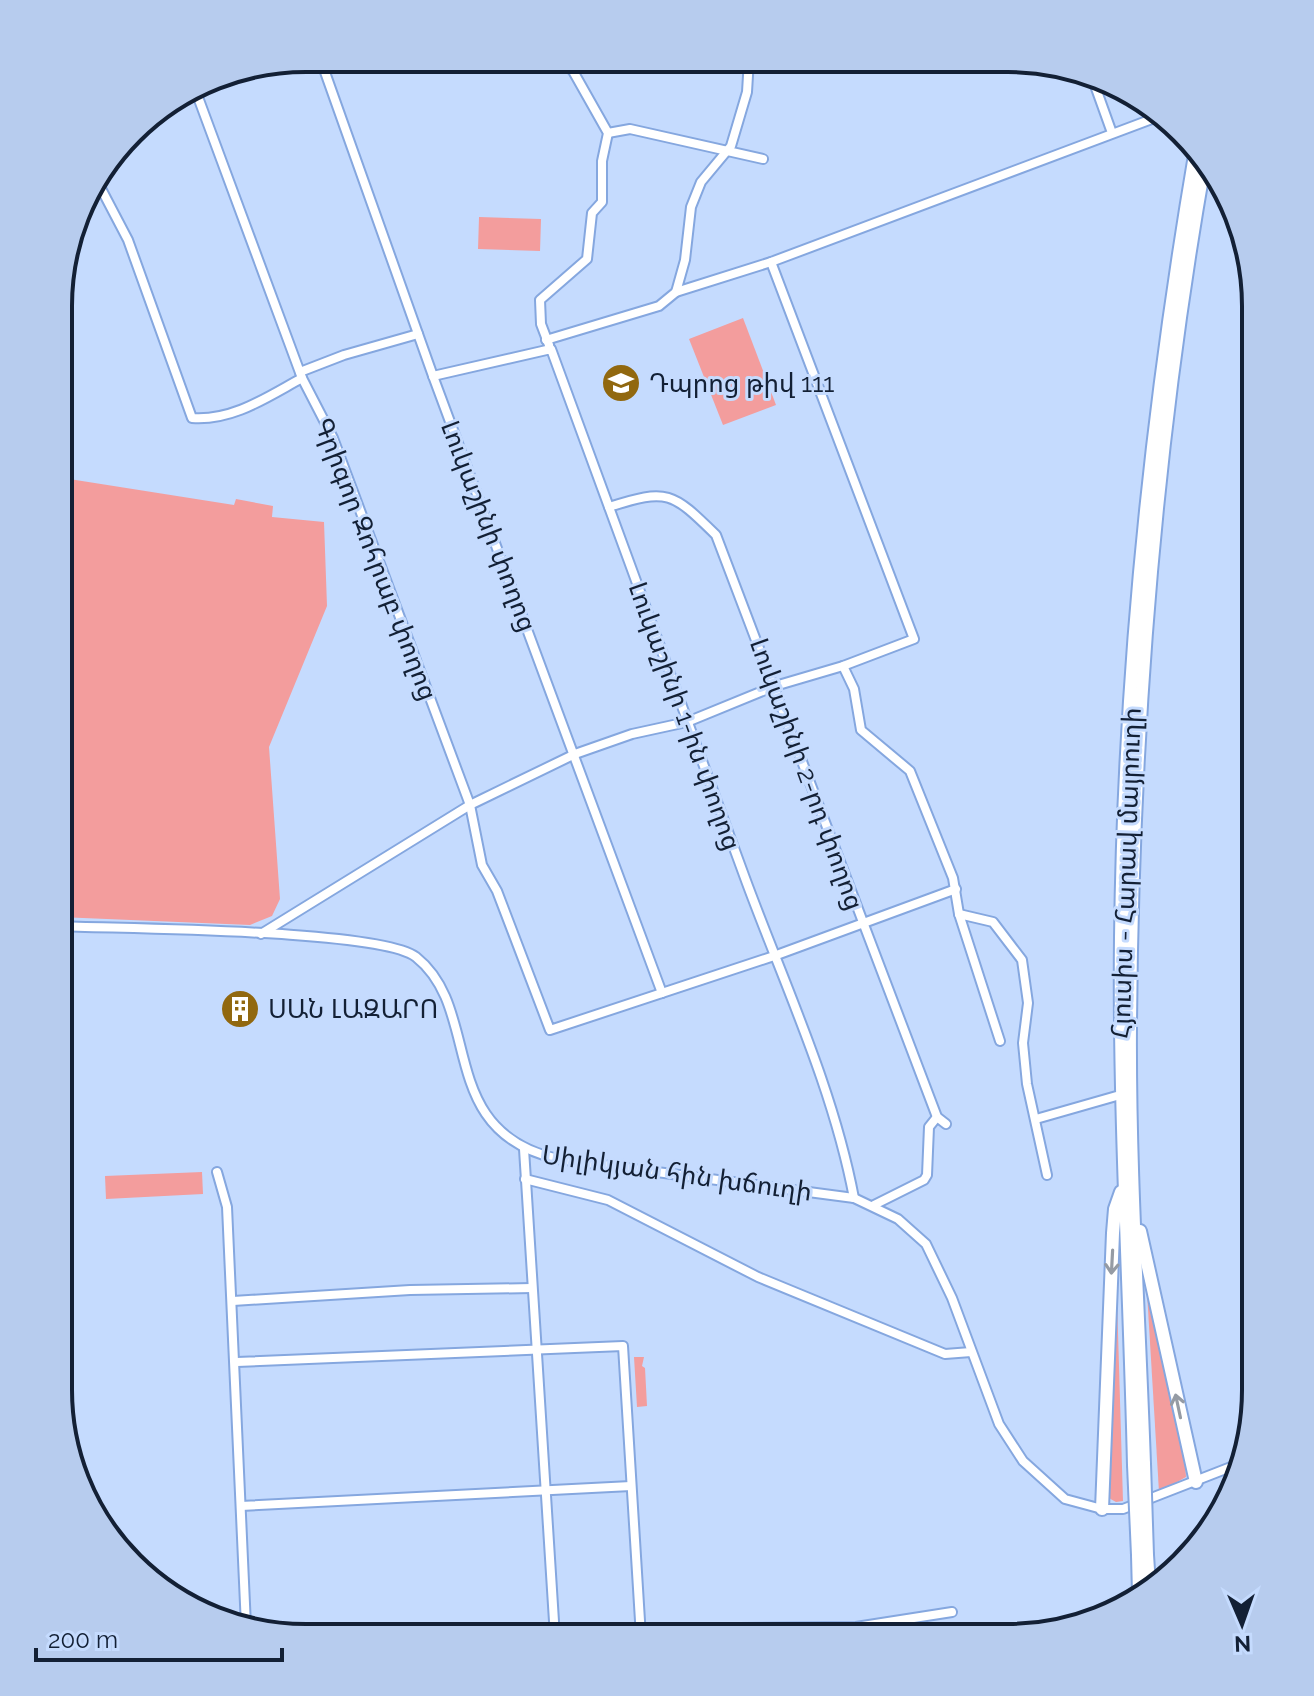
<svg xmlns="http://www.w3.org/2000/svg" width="1314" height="1696" font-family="Raleway,'Noto Sans Armenian',sans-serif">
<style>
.green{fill:#f39d9d}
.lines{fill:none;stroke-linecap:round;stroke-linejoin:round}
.minor-casing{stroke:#85a7df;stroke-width:12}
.highway-casing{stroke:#85a7df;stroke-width:16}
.minor{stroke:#fff;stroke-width:8}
.highway{stroke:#fff;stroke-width:12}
.highway-bridge-casing{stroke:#85a7df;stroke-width:16;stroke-linecap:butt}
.highway-bridge{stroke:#fff;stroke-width:12}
.oneway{stroke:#959ba4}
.labels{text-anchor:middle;stroke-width:6;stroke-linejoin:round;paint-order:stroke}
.poi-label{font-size:26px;fill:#132035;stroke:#c5dbfe;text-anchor:start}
.street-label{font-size:26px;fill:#132035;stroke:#c5dbfe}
.rim{fill:none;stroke:#132035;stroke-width:4}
</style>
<rect width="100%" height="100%" fill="#c5dbfe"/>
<g class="green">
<polygon points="285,62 284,74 238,72 238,69"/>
<polygon points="479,217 541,219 540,251 478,249"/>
<polygon points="743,318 776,405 723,425 689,339"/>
<polygon points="63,478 234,505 236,499 273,506 272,517 324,522 327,606 269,747 280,899 272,916 250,925 59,917 60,499"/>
<polygon points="202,1172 203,1194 106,1199 105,1176"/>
<polygon points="1116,1265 1123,1501 1116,1502 1107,1497"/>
<polygon points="1146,1276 1185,1460 1186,1477 1159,1492"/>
<polygon points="634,1357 644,1357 642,1366 645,1368 647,1406 637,1407"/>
</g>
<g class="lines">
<g class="minor-casing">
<g id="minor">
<polyline points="320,58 433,376 662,993"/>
<polyline points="1093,80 1112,133"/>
<polyline points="195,89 302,378 333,438 470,805 482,865 497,891 550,1030 774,956 956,889"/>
<polyline points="608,133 630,129 763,159"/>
<path d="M95 177 128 240 192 418C233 421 267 397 302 378"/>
<polyline points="676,292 771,262 1160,116"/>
<polyline points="546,340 659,306 676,292 685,260 691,207 701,182 731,146 747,92 749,59"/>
<polyline points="549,345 541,324 540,300 587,259 592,213 602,202 602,161 608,133 573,71 560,59"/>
<polyline points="300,372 344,355 418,334"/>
<path d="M433 376 551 349C616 525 680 702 745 878 784 984 833 1087 854 1198"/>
<path d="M609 507C668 488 672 492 716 535L937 1117 946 1124"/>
<polyline points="843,666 854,689 861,730 910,771 953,878 959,914 1000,1041"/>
<polyline points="959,914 993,922 1022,960 1028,1003 1023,1043 1027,1084 1047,1175"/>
<path d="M59 926C119 929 380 929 416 957 484 1011 434 1131 558 1159L854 1198 898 1219 926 1244 952 1298 999 1424 1023 1461 1065 1499 1102 1509H1123L1236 1465"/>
<polyline points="261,934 470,805 575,754 632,734 687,722 775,686 843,666 914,639 771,262"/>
<polyline points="1036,1119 1120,1095"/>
<polyline points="524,1149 555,1637"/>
<polyline points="217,1172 227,1207 246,1626"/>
<polyline points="525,1179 608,1200 758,1277 945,1354 971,1352"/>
<polyline points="874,1205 924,1180 927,1175 929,1127 937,1117"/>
<polyline points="233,1301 410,1290 532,1288"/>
<polyline points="237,1362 623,1346 641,1637"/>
<polyline points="241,1506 631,1486"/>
<polyline points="506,1637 640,1629 856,1627 952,1612"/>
</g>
</g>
<g class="highway-casing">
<g id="highway">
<polyline points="1140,1231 1196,1482"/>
<path d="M1144 1464C1139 1318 1129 1172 1130 1026 1132 737 1154 450 1204 166"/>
<path d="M1134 1465C1130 1289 1119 1113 1121 937 1124 675 1151 413 1195 155"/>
<polyline points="1102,1509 1113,1233 1115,1209 1121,1192"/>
<polyline points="1138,1555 1139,1594"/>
<polyline points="1147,1555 1149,1585"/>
</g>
</g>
<use href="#minor" class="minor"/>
<use href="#highway" class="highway"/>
<g class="highway-bridge-casing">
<g id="highway-bridge">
<polyline points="1144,1464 1147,1555"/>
<polyline points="1134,1465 1138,1555"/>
</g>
</g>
<use href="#highway-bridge" class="highway-bridge"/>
</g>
<defs><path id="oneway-shaft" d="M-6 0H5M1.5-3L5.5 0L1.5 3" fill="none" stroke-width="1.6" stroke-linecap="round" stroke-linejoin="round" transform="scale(2)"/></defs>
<g class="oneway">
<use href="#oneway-shaft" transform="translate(1112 1262) rotate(93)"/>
<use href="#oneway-shaft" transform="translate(1178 1406) rotate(-102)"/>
</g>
<defs>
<g id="school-disc" transform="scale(2)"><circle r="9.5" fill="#91680f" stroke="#c5dbfe"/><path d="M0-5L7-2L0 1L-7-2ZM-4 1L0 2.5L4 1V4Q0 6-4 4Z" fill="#fff"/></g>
<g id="building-disc" transform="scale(2)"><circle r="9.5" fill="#91680f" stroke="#c5dbfe"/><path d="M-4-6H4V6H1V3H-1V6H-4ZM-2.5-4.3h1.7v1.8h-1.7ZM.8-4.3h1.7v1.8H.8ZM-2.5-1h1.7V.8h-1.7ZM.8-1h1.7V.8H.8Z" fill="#fff"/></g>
</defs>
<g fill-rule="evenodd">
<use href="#school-disc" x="621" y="383"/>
<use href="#building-disc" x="240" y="1009"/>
</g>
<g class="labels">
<g class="poi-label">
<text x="649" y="392">Դպրոց թիվ 111</text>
<text x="268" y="1018">ՍԱՆ ԼԱԶԱՐՈ</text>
</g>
<g class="street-label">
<text transform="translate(489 526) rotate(69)" y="9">Լուկաշինի փողոց</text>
<text transform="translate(376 559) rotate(69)" y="9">Գրիգոր Զոհրաբ փողոց</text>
<text transform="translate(685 716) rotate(70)" y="9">Լուկաշինի 1-ին փողոց</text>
<text transform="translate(807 774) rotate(70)" y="9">Լուկաշինի 2-րդ փողոց</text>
<text transform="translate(1126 873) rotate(-88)" y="9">Հյուսիս - Հարավ մայրուղի</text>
<text transform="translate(677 1173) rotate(8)" y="9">Սիլիկյան հին խճուղի</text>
</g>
</g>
<path d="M0 0H1314V1696H0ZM306 72H1008A234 234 0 0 1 1242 306V1390A234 234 0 0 1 1008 1624H306A234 234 0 0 1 72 1390V306A234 234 0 0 1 306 72Z" fill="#b7ccee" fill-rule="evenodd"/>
<path class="rim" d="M306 72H1008A234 234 0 0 1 1242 306V1390A234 234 0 0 1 1008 1624H306A234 234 0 0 1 72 1390V306A234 234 0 0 1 306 72Z"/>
<g transform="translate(1242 1624) rotate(178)" stroke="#c5dbfe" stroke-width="6" paint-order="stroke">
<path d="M0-6L14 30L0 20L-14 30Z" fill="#132035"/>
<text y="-12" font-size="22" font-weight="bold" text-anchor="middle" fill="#132035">N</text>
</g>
<path d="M36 1648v12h246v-12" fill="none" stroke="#132035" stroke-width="4"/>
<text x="48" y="1648" font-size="24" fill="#132035" stroke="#c5dbfe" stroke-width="6" paint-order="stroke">200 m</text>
</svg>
